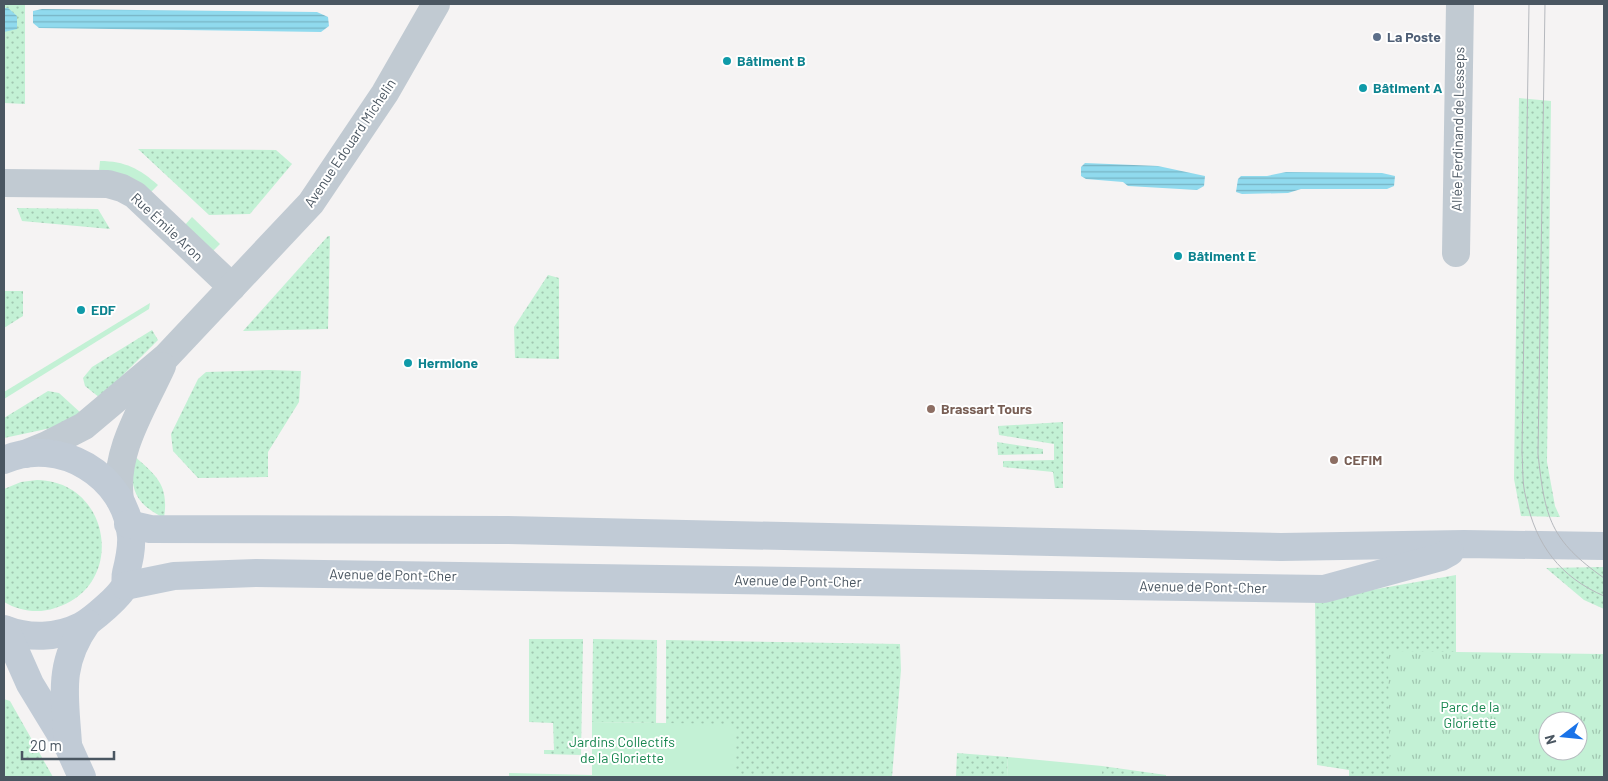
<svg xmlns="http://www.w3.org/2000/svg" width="1608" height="781" font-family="Barlow,sans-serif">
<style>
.grass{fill:url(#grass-dots)}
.park{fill:url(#park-tufts);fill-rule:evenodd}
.garden{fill:#c3f1d5}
.water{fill:url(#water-rules)}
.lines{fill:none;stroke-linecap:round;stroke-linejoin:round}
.minor{stroke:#c1cad2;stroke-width:28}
.secondary{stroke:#c1cbd6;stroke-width:28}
.tram{stroke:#b5b8bd;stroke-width:1}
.service-dot{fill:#5c6f8a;stroke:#fff;stroke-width:2}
.culture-dot{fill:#0f9aa8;stroke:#fff;stroke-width:2}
.education-dot{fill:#8d6e63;stroke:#fff;stroke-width:2}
.labels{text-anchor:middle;stroke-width:4;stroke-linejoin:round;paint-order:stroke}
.service-label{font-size:14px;font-weight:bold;fill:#4e5e75;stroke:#fff;text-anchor:start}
.culture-label{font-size:14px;font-weight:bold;fill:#0d838f;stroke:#fff;text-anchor:start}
.street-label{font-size:14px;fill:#4a5661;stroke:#fff}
.education-label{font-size:14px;font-weight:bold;fill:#785e54;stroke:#fff;text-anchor:start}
.park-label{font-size:14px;fill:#17864f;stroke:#fff}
</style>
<defs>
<pattern id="grass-dots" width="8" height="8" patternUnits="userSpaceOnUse" patternTransform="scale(1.25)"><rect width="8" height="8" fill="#c3f1d5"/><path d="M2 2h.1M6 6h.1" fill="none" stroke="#a0c6b0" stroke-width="1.8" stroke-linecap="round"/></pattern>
<pattern id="park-tufts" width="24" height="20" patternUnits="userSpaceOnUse" patternTransform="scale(1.25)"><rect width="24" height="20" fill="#c3f1d5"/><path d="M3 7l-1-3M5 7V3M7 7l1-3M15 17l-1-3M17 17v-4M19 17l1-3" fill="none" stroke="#a0c6b0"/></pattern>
<pattern id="water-rules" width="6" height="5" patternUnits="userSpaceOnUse" patternTransform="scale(1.25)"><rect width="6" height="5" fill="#90daee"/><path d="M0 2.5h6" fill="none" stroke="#78b4c4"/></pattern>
</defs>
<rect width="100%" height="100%" fill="#f5f3f3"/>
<g class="grass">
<polygon points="4,4 25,4 25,104 4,103"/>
<polygon points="1519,98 1551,101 1547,462 1555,506 1560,517 1521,516 1514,479"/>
<polygon points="138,149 276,150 292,164 250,214 209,215"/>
<polygon points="17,208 98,209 110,229 22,221"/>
<polygon points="328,236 330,236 328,329 243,331"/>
<polygon points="548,275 559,278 559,359 515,358 514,327"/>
<polygon points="4,291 23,291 23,316 4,328"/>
<polygon points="152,330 158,340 100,398 85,386 83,378 92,367"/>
<polygon points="269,370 301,371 299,402 268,452 268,477 198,478 173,451 171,434 198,379 206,372"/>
<polygon points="48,391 59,393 82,414 51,428 4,438 4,418"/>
<polygon points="1063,422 1063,488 1055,488 1053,472 1003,467 1003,461 1054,460 1054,444 999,435 998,426"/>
<polygon points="997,442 1043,449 1043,454 998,455"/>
<path d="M134 456C157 476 169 485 164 518 134 503 129 488 134 456Z"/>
<path d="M37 480C112 481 127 587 55 608 38 614 20 611 4 602V489L21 482Z"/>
<polygon points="1604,567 1604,609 1584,600 1546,568"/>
<polygon points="1456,575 1456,692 1451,777 1349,777 1349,770 1317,765 1315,600"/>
<polygon points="529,639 583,639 581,755 544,754 544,750 554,750 553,723 529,722"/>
<polygon points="593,639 657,640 656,723 592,722"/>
<polygon points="666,640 900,644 901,670 892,777 734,777 734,724 666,724"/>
<polygon points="4,699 10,701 53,777 4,777"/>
<polygon points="957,753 1008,757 1007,777 956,777"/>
<polygon points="1102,766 1166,775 1166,777 1102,777"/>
</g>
<path class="park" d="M1388 651 1604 654V777H1390ZM1548 721H1578V751H1548Z"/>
<g class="garden">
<path d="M100 161C125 161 140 169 158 185L151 192C135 178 121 171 99 171Z"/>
<polygon points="192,217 220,244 213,251 185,225"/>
<polygon points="150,303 149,309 4,399 4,392"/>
<polygon points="592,722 734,724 734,777 509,777 509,773 592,775"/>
<polygon points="1008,757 1102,766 1102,777 1007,777"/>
</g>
<g class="water">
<polygon points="4,8 8,8 17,16 17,29 4,32"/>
<polygon points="42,9 317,12 328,17 329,26 321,32 39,28 33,23 33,11"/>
<polygon points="1085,163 1158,166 1205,176 1204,186 1197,190 1128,186 1123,182 1086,179 1081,176 1081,167"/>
<polygon points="1286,172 1382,173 1395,176 1394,186 1387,189 1301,189 1288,193 1242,194 1236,192 1238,179 1241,176 1267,176"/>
</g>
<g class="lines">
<g class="minor">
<polyline points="4,183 108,184 122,188 135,195 232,287"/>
<polyline points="1456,253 1460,4"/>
<polyline points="25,454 47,445 84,426 166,357 311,203 385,93 436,4"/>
<path d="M120 500C113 452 143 408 162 366"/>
</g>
<g class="secondary">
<path d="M4 460C59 436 126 475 131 536 132 549 129 561 126 573 125 577 126 581 125 585 123 594 91 621 81 626 57 638 29 639 4 629"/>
<polyline points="128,524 150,529 507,530 1281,547 1464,544 1604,546"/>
<polyline points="125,586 174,576 256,573 1324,589 1441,557 1450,552"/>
<polyline points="6,630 30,684 69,748 82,777"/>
<path d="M68 744C65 696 57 665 87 623"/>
</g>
<g class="tram">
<path d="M1529 4 1522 452C1523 467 1522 484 1526 498 1536 545 1560 577 1604 596"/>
<path d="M1545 4 1538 454C1545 518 1550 540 1604 578"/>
</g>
</g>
<circle class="service-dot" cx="1377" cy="37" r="5"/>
<g class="culture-dot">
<circle cx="727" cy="61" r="5"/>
<circle cx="1363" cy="88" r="5"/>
<circle cx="1178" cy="256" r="5"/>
<circle cx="81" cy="310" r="5"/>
<circle cx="408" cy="363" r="5"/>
</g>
<g class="education-dot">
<circle cx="931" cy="409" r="5"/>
<circle cx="1334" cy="460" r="5"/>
</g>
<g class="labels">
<g class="service-label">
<text x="1387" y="42">La Poste</text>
</g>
<g class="culture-label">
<text x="737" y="66">Bâtiment B</text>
<text x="1373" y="93">Bâtiment A</text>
<text x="1188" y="261">Bâtiment E</text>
<text x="91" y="315">EDF</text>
<text x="418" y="368">Hermione</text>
</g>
<g class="street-label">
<text transform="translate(1458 129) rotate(-89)" y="5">Allée Ferdinand de Lesseps</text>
<text transform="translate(350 143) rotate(-56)" y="5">Avenue Edouard Michelin</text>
<text transform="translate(167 227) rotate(43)" y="5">Rue Émile Aron</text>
<text transform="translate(393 575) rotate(1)" y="5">Avenue de Pont-Cher</text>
<text transform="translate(798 581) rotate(1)" y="5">Avenue de Pont-Cher</text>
<text transform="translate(1203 587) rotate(1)" y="5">Avenue de Pont-Cher</text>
</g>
<g class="education-label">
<text x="941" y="414">Brassart Tours</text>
<text x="1344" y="465">CEFIM</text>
</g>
<g class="park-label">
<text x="1470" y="712">Parc de la<tspan x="1470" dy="16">Gloriette</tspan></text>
<text x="622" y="747">Jardins Collectifs<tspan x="622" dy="16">de la Gloriette</tspan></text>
</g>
</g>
<rect width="1608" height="781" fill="none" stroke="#4a5661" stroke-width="10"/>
<g transform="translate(1563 736) rotate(254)"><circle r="24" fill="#ffffff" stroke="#b7bbc0"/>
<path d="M0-4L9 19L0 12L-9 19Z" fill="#1a73e8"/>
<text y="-8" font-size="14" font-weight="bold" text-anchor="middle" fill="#4a5661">N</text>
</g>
<path d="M22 751v8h92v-8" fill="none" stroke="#4a5661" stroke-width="2.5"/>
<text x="30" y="751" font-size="15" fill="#4a5661" stroke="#ffffff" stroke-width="4" paint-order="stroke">20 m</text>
</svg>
